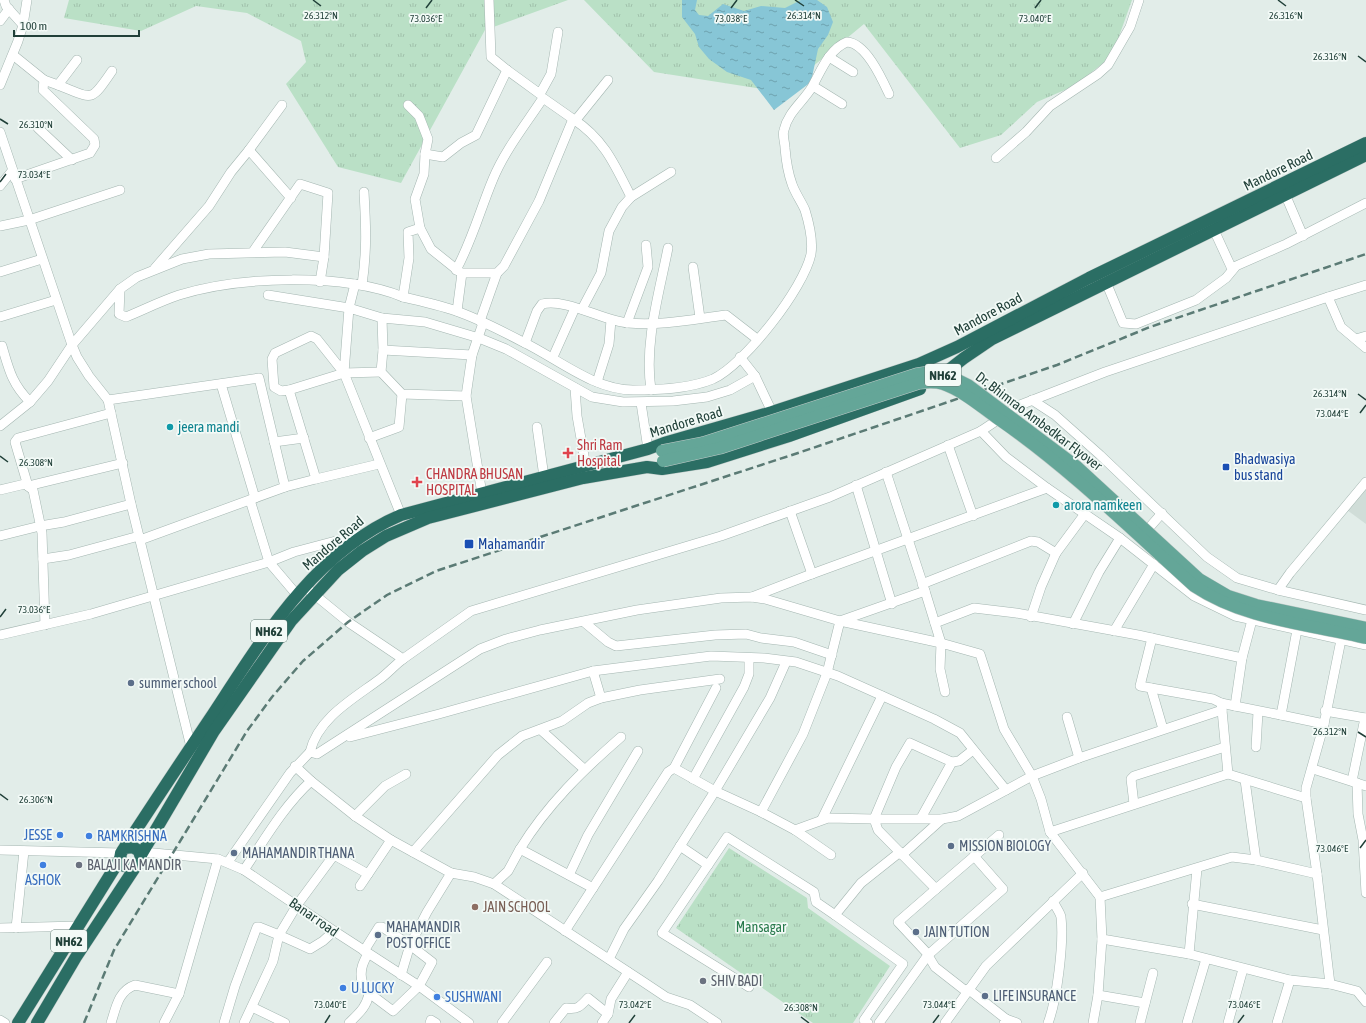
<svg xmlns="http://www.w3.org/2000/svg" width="1366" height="1023" font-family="'Asap Condensed',sans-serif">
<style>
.built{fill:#d0ddd8}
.grass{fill:url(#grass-tufts)}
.water{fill:url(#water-ripples)}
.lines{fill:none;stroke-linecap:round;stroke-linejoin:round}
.minor-casing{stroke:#a4b6b1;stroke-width:10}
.highway-casing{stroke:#c1cac8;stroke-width:13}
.minor{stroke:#fff;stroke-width:9}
.highway{stroke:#2b6e64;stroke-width:12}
.rail{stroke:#5b7b75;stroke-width:2.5;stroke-dasharray:8 4;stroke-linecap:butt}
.major-bridge-casing{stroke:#c1cac8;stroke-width:13;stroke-linecap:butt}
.major-bridge{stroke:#64a698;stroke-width:12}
.ticks{fill:none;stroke:#214039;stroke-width:1.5}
.culture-dot{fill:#0f9aa8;stroke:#f3faf7;stroke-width:1.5}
.health-dot{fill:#e0444e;stroke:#f3faf7;stroke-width:1.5}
.transit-dot{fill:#1a4fb4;stroke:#f3faf7;stroke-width:1.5}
.service-dot{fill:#5c6f8a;stroke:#f3faf7;stroke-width:1.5}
.shop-dot{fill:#3f7fe0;stroke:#f3faf7;stroke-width:1.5}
.worship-dot{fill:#6b7280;stroke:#f3faf7;stroke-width:1.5}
.education-dot{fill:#8d6e63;stroke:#f3faf7;stroke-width:1.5}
.labels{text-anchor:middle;stroke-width:3.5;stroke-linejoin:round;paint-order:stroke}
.shield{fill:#f3faf7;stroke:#607872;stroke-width:1}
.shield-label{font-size:13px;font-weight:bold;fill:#214039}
.street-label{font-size:14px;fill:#214039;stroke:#f3faf7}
.culture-label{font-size:14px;fill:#0d838f;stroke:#f3faf7;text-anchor:start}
.health-label{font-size:14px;fill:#be3a42;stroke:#f3faf7;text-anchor:start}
.transit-label{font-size:14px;fill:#164399;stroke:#f3faf7;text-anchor:start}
.service-label{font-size:14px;fill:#4e5e75;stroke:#f3faf7;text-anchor:start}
.shop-label{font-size:14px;fill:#366cbe;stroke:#f3faf7;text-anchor:start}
.worship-label{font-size:14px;fill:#5b616d;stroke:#f3faf7;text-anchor:start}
.education-label{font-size:14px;fill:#785e54;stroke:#f3faf7;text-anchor:start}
.park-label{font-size:14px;fill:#287a4c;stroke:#f3faf7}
.ticks-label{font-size:10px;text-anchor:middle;fill:#214039;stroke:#f3faf7;stroke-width:3.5;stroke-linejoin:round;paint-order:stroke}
</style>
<defs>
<pattern id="grass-tufts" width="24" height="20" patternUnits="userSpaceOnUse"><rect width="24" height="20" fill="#bae0c6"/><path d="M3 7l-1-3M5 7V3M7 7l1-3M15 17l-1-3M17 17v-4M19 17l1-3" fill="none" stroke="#a0c1ab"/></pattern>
<pattern id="water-ripples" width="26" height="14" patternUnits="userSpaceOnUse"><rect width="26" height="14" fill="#87c6d6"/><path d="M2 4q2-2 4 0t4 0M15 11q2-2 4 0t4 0" fill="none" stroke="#6ea2af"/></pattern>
</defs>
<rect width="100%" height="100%" fill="#e2ede9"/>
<polygon class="built" points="1366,488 1366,524 1347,510"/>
<g class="grass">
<polygon points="69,0 568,0 485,30 401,183 338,167 286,84 306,62 301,41 247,13 196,6 141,31 64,18"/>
<polygon points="584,0 1132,0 1112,56 1074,86 1037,102 1001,135 960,148 864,24 782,92 654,72"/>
<polygon points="729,848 807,898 808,908 890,966 853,1023 813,1023 676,928"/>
</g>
<polygon class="water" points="682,0 697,0 695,10 699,15 708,16 723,4 744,11 761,6 785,8 801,0 817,0 827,7 833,22 828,35 818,49 811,82 774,110 751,80 727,72 709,59 699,47 695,34 682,17"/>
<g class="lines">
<g class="minor-casing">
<g id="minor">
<polyline points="0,21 9,9"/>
<polyline points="23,25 27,0"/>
<polyline points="13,55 44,80 58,85 77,60"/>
<polyline points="829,57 853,72"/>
<polyline points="507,70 540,94 551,74 558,32"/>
<polyline points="0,85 18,41 23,25 6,6 4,0"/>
<path d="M58 85C94 99 90 103 112 71"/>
<polyline points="813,86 842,104"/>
<polyline points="408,105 419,116 428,139 425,154 424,174 415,199 420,228 431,249 461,273"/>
<polyline points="575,121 608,80"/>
<polyline points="38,128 72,160"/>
<polyline points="0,132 72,345 77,357 89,376 108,400 131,504 191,747"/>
<polyline points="249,150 282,105"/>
<polyline points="425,154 443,157 461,143 476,135 507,70 491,57 489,0"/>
<polyline points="996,158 1026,132 1050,106 1098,74 1108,65 1130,27 1139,0"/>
<polyline points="15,179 90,153 95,145 94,139 43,90 44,80"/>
<polyline points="0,186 12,171"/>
<polyline points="1285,194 1303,236"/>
<polyline points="0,226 29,220 120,190"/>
<polyline points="1214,230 1232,269"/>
<polyline points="693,267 700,318"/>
<polyline points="155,268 209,206 231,172 249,150 291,198"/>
<path d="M456 270C472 241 480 210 493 179 505 150 526 124 543 98L573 119"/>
<polyline points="0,272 42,259"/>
<polyline points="320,282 324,257"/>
<polyline points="1106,282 1123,323 1136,324 1196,300 1226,278 1236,266 1286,244 1366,203"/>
<path d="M362 285C367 250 366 227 364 192"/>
<polyline points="120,289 137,277 182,259 209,254 285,252 324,257 328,193 300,184 252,253"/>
<polyline points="268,295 349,308 355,284"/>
<path d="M403 297C421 301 439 305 456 311 479 319 502 331 523 342 558 359 594 390 633 390 658 390 689 389 713 379 744 365 804 288 811 254 813 241 809 223 805 210 801 201 795 193 792 184 788 173 786 160 785 148 785 142 782 135 784 130 788 112 803 102 812 87 821 71 829 49 847 42 866 43 882 79 889 94"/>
<polyline points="1328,297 1366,285"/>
<polyline points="582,309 601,273 609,231 622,207 631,197 671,172"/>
<path d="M457 311 462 273H497L504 266 539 201 573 119C604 139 615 165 631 197"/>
<polyline points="0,317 56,300"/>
<polyline points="382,318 383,350 381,372 402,394 466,396"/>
<polyline points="480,321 497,273"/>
<polyline points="627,323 648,267 646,245"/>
<polyline points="1356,339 1366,336"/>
<path d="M525 343 537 311 542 304C567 298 603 321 628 323 661 326 694 319 726 315L757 339"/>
<path d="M2 346C9 370 12 384 30 402"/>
<polyline points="383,350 472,355"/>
<polyline points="553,357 575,308"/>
<polyline points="344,373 401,515"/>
<polyline points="755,376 772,412"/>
<polyline points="597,382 609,344 611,320"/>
<polyline points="221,384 255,498"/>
<polyline points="575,388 577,416 586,467"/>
<polyline points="289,390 281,391 274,387 272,359 275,353 311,336 317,339 344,373 349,308 382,318 425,322 479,338 506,349 592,397 623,402 673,401 707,397 730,390 755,376 740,357"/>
<path d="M651 390C644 343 659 294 668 248"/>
<polyline points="108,400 259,378 285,487 140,540"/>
<polyline points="1032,400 1055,415 1100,455 1207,557 1237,578 1278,590 1366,610"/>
<polyline points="641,403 648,449"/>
<polyline points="111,413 18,438 15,442 28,486 123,463"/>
<path d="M0 426 30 402 48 381 72 345 120 289 119 314 126 317C143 310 161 301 179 295 240 276 343 273 403 297L409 258 408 232 420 228"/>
<polyline points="537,427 544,477"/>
<polyline points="981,431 1006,457 1047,488 1120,538 1194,596 1235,616 1366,645"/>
<polyline points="369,438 399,427 402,394"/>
<polyline points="274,442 304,438"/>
<polyline points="948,445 973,516"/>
<polyline points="316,479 379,464"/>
<polyline points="856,485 892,604"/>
<polyline points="285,487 316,479 289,390 344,373 381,372"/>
<polyline points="0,490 25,484 33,490 42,533 45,625"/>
<polyline points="482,494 466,396 472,355 483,323"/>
<polyline points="250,500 269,562 297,595"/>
<polyline points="790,511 812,574"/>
<polyline points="0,536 40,526 64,522 131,504"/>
<polyline points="1142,536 1162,513"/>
<polyline points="43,559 69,555 139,536"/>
<polyline points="922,584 1031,541 1038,542 1056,553 1084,515"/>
<polyline points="1278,590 1290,573 1366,482"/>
<polyline points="310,591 348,622 403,659 471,611 721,536 830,497 981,431 1020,405 1105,372 1328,297 1341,327 1366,348"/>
<polyline points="925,591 941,643 840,621 827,673 803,734 761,812 795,830 828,818 874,819 896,767 910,743 952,762"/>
<polyline points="752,597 809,575 1047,488"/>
<polyline points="1031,617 1041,587 1056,553"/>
<polyline points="584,622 608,642 616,646 715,635 746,634 761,638 794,642 832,655"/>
<polyline points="935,623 974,608 1016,613 1138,635 1242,658 1235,706 1221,703"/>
<polyline points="1073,624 1099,572 1120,538"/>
<polyline points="1114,631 1154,564"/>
<polyline points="0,635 91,614 269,562 294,552 362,534"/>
<polyline points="1152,638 1140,686 1213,699 1221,703 1222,710 1079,758 1032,776 1041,799 1050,832 1228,774 1306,798 1306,788 1324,724"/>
<polyline points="1242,658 1252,620"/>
<path d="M403 659C395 665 388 673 380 679 353 699 318 718 310 752L317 754 480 649 506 639 540 630 637 610 721 598 752 597 765 599 840 621 925 591 886 472"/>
<polyline points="593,671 601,698"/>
<polyline points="1151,688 1163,729"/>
<polyline points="945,692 940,669 941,643 980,654 1004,729 1032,776 958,816 942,819 874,819 878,830 936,889 999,835"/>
<polyline points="1235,706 1281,715 1297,630"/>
<polyline points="1222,710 1228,774"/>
<polyline points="1325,711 1366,718"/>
<polyline points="1281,715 1324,724 1341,640"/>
<polyline points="1067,717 1079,758"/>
<polyline points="541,730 584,769"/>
<polyline points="350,737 439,714 593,671 711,656 764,658 796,662 838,676 934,719 960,733 1006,790"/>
<polyline points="1256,747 1258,712"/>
<polyline points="674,768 716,688"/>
<polyline points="1313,769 1366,786"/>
<polyline points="693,779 744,687 749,674 749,658"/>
<polyline points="1245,780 1256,860"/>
<polyline points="311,781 355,816 385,786 406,774"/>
<polyline points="1352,781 1365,718"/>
<polyline points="1357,783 1358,814 1363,840 1366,893"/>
<polyline points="1134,804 1131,779 1134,776 1225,747"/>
<polyline points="355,816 391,840 451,873 427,912 410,945 432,962 419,986 393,1011 369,993"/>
<polyline points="921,818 952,762 959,761 973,750"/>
<polyline points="822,819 882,696"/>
<polyline points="795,830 831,855"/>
<polyline points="1050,832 1100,897 1232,857 1256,860 1317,874 1306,798"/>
<polyline points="680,846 708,865"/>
<path d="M520 849C547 805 582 771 621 737"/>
<polyline points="0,850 121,853"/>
<polyline points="143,852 218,859 244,870 334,931 419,986 469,1023"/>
<polyline points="413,852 498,755 522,736 562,721 588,703 601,698 640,690 720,679"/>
<polyline points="902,855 942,819"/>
<polyline points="228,862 290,773 310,752"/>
<polyline points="1197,869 1189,954 1290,980 1330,984 1317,874"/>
<path d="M244 870C265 839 283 807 311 781L295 766"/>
<polyline points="451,873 474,877 494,884 642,981 666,997 690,1005 717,1023"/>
<polyline points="569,875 588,835 638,751"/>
<polyline points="494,884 508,871 520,849 593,888"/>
<polyline points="360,886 391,840"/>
<polyline points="936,889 898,922 926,952 935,967 967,992"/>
<polyline points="1100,897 1102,939 1189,954"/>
<polyline points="1192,904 1323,930"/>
<polyline points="0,928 78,926"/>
<polyline points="16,928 24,851"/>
<polyline points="565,931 668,772 674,768 715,791 770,698 786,662"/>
<polyline points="364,951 379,927 382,927 410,945 401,975"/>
<polyline points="609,959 624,929 658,881 715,791 761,812"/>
<polyline points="1330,984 1357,991 1366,1002"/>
<polyline points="749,987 662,933 727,837 814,892 816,902 835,915"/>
<polyline points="968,989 1006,1019 1004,1023"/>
<polyline points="1098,995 1145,1003"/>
<polyline points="252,1007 285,1023"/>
<polyline points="1006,1019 1017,1023"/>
<polyline points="0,1020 5,1023"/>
<path d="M111 1023C116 1008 118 991 135 985L179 994 218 859"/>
<polyline points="164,1023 179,994"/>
<polyline points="224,1023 235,986 257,927 259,927 279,935 297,905 334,855 368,874"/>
<polyline points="244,1023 273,961 279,935 310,949 323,941 334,931"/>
<path d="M349 1023C358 1014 367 1007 369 993 358 981 359 968 368 954"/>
<polyline points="430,1023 431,1020 436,1023"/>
<polyline points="502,1023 547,962"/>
<path d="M554 1023 566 1008C577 1010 580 1007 588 998L608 1014"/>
<polyline points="602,1023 608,1014 611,999 628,972"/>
<polyline points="868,1023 864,1020 903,964 835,915 861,883 900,852"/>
<polyline points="879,1023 928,955 1003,889 974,856"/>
<polyline points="945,1023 986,966 1083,873"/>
<path d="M1048 1023C1057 1000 1064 943 1061 917 1060 912 1055 906 1053 901"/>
<polyline points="1093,1023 1098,995 1102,939"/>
<polyline points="1140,1023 1153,973"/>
<polyline points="1187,1023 1206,959"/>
<polyline points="1228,1023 1243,969"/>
<polyline points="1277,1023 1290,980"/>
</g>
</g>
<g class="highway-casing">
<g id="highway">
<polyline points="937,379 964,358 992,339 1366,155"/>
<path d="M125 848 133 847 139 851 141 858C139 867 132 869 124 866L120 859 121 853C151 807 182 760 213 714 263 638 314 552 401 515L648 449 664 443 772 412 919 364 957 347 1089 278 1366 143"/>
<polyline points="141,855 214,731 291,621 338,570 362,551 386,536 428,518 583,478 647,467 662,469 707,462 789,436 920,389"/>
<polyline points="18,1023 120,859"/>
<polyline points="37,1023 76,957 136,866"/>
</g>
</g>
<use href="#minor" class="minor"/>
<use href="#highway" class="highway"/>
<polyline class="rail" points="84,1023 114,950 247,731 272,697 303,661 348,622 387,595 436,571 798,453 1057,365 1150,327 1366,254"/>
<g class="major-bridge-casing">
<g id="major-bridge">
<polyline points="662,451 703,443 917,374 930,372 946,374 968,385 1076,466 1199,579 1228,596 1256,605 1366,628"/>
<path d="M663 461 720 448 919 383C927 382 935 381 943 384 963 391 980 406 997 418 1068 467 1130 528 1194 586 1245 620 1308 624 1366 638"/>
</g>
</g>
<use href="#major-bridge" class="major-bridge"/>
</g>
<path class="ticks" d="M313 0 321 6M795 0 804 6M1278 0 1286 6M426 8 432 0M731 8 737 0M1035 8 1041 0M1358 56 1366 62M0 119 8 124M0 182 6 174M1358 394 1366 400M1360 413 1366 405M0 456 8 462M0 617 6 609M1358 732 1366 737M0 794 8 800M1360 848 1366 840M801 1017 809 1023M325 1023 330 1015M629 1023 635 1015M933 1023 939 1015M1238 1023 1244 1015"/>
<g class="culture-dot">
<circle cx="170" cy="427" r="4"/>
<circle cx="1056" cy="505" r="4"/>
</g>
<g class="health-dot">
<path d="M566 447h4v4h4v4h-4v4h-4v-4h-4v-4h4z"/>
<path d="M415 476h4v4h4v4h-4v4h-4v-4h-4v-4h4z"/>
</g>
<g class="transit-dot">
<rect x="1222" y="463" width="8" height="8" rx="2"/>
<rect x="464" y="539" width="10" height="10" rx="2"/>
</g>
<g class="service-dot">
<circle cx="131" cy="683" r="4"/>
<circle cx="951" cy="846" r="4"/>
<circle cx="234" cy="853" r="4"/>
<circle cx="916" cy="932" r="4"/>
<circle cx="378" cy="935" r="4"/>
<circle cx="985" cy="996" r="4"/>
</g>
<g class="shop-dot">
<circle cx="60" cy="835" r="4"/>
<circle cx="89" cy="836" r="4"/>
<circle cx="43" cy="865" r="4"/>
<circle cx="343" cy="988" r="4"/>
<circle cx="437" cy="997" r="4"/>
</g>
<g class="worship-dot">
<circle cx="79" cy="865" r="4"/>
<circle cx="703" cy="981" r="4"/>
</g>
<circle class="education-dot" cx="475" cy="907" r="4"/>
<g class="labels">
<g class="shield">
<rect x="925" y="364" width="36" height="22" rx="3"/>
<rect x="251" y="620" width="36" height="22" rx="3"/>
<rect x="51" y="930" width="36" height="22" rx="3"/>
</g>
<g class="shield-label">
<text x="943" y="380">NH62</text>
<text x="269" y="636">NH62</text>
<text x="69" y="946">NH62</text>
</g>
<g class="street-label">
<text transform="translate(1278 170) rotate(-26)" y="5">Mandore Road</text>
<text transform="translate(988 314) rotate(-28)" y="5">Mandore Road</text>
<text transform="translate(1039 421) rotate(37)" y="5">Dr. Bhimrao Ambedkar Flyover</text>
<text transform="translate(686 422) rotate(-17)" y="5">Mandore Road</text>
<text transform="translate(333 543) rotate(-40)" y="5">Mandore Road</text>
<text transform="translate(314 917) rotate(35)" y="5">Banar road</text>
</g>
<g class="culture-label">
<text x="178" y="432">jeera mandi</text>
<text x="1064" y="510">arora namkeen</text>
</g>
<g class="health-label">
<text x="577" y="450">Shri Ram<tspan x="577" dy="16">Hospital</tspan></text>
<text x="426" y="479">CHANDRA BHUSAN<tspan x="426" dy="16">HOSPITAL</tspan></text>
</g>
<g class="transit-label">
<text x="1234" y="464">Bhadwasiya<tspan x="1234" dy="16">bus stand</tspan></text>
<text x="478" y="549">Mahamandir</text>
</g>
<g class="service-label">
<text x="139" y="688">summer school</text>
<text x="959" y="851">MISSION BIOLOGY</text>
<text x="242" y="858">MAHAMANDIR THANA</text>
<text x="386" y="932">MAHAMANDIR<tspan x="386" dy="16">POST OFFICE</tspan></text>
<text x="924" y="937">JAIN TUTION</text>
<text x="993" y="1001">LIFE INSURANCE</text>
</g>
<g class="shop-label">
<text x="52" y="840" text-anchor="end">JESSE</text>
<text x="97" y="841">RAMKRISHNA</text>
<text x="43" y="885" text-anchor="middle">ASHOK</text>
<text x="351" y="993">U LUCKY</text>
<text x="445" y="1002">SUSHWANI</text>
</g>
<g class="worship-label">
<text x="87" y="870">BALAJI KA MANDIR</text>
<text x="711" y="986">SHIV BADI</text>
</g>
<g class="education-label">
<text x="483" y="912">JAIN SCHOOL</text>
</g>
<g class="park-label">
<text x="761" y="932">Mansagar</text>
</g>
</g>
<g class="ticks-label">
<text x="804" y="19">26.314°N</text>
<text x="321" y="19">26.312°N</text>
<text x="1286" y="19">26.316°N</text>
<text x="426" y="22">73.036°E</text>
<text x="731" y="22">73.038°E</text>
<text x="1035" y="22">73.040°E</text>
<text x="1330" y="60">26.316°N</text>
<text x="36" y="128">26.310°N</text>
<text x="34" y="178">73.034°E</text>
<text x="1330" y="397">26.314°N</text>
<text x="1332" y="417">73.044°E</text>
<text x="36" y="466">26.308°N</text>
<text x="34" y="613">73.036°E</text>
<text x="1330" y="735">26.312°N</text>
<text x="36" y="803">26.306°N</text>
<text x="1332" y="852">73.046°E</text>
<text x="330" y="1008">73.040°E</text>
<text x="635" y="1008">73.042°E</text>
<text x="939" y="1008">73.044°E</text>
<text x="1244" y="1008">73.046°E</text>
<text x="801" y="1011">26.308°N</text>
</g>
<path d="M14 30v6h125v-6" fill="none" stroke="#214039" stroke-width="2"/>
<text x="20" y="30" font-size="12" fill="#214039" stroke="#f3faf7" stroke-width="3" paint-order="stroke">100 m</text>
</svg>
